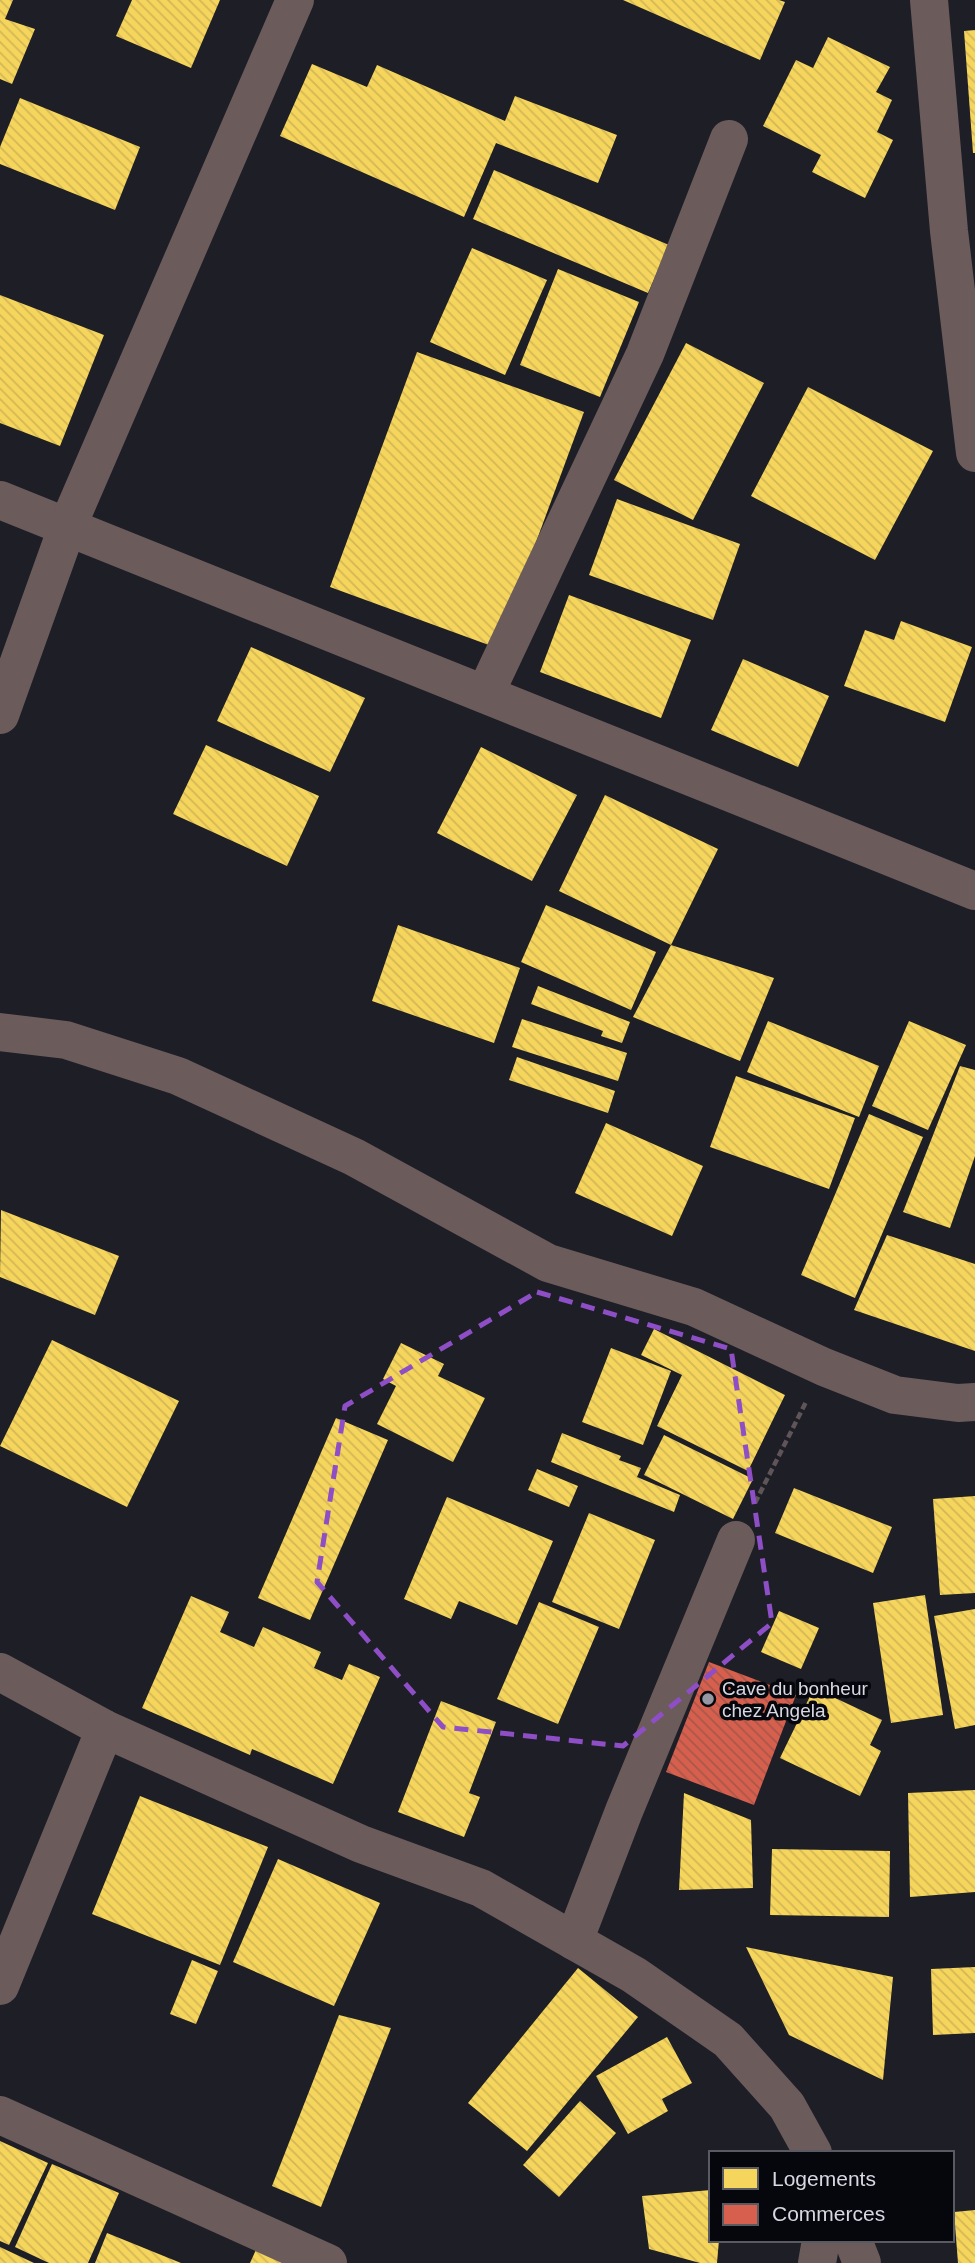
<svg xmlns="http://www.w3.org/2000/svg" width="975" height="2263" font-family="Helvetica,sans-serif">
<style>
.homes{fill:url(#homes-back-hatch)}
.shops{fill:url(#shops-back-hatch)}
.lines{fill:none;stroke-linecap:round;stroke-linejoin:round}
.path{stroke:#5f5558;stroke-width:4.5;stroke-dasharray:7 3.5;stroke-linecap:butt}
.minor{stroke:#6c5b5b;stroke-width:38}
.marked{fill:none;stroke:#8e4ec6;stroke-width:5;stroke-dasharray:14 9;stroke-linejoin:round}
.poi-dot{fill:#9797a1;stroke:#06060d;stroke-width:2.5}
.labels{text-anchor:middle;stroke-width:7;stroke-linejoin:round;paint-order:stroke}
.poi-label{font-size:19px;fill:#d8d8e3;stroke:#06060d;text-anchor:start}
</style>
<defs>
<pattern id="homes-back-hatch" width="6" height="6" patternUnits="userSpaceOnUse" patternTransform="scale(1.75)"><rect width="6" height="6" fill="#f6d55c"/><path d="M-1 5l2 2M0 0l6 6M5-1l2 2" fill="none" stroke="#d2b757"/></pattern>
<pattern id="shops-back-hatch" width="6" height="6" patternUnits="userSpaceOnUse" patternTransform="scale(1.75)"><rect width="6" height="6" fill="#d6604d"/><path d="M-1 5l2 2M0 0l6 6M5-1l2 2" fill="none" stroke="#a9574a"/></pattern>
</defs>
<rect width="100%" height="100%" fill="#1e1e26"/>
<g class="homes">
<polygon points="0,0 13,0 5,19 35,29 12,84 0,79"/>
<polygon points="132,0 220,0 191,68 116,36"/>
<polygon points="623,0 779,0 785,2 760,60"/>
<polygon points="975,30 975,153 973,153 964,31"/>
<polygon points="828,37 890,67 876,92 892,100 877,132 893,140 865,198 812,172 821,155 763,126 796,60 813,68"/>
<polygon points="312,64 367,87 377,65 505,121 515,96 617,135 598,183 496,143 464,217 280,136"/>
<polygon points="20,98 140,147 115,210 0,164 0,147"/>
<polygon points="494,170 669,245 648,293 473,219"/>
<polygon points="472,248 547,280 505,375 430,342"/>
<polygon points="558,269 639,302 600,397 520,365"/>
<polygon points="0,295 104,335 60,446 0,423"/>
<polygon points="686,343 764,383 693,520 614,480"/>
<polygon points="417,352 584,412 497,648 330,587"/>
<polygon points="808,387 933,451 875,560 751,496"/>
<polygon points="617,499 740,544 713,620 589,575"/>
<polygon points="569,595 691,640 661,718 540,672"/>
<polygon points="901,621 972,647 945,722 844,686 865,630 894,640"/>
<polygon points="251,647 365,698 330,772 217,721"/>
<polygon points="743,659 829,696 798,767 711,730"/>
<polygon points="206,745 319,796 287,866 173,814"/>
<polygon points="481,747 577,795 532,881 437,833"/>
<polygon points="605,795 718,849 671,945 559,891"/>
<polygon points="546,905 656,952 631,1010 521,962"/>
<polygon points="398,925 520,968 494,1043 372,1001"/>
<polygon points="671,945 774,978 740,1061 633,1017"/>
<polygon points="538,986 630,1022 622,1043 601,1036 603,1031 531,1004"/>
<polygon points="522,1019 627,1053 618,1081 512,1047"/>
<polygon points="768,1021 879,1066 859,1117 747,1072"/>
<polygon points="909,1021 966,1045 928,1130 872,1106"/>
<polygon points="517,1057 615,1091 608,1113 509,1080"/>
<polygon points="960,1066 975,1070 975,1156 950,1228 903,1212"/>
<polygon points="736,1076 855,1118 829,1189 710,1147"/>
<polygon points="869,1114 923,1137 855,1298 801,1275"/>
<polygon points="606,1123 703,1166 672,1236 575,1193"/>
<polygon points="1,1210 119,1256 95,1315 0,1277"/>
<polygon points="887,1235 975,1264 975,1351 854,1310"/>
<polygon points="654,1329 785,1395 748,1471 657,1426 682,1375 641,1355"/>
<polygon points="52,1340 179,1401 127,1507 0,1446"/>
<polygon points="401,1343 444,1364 438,1376 485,1398 453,1462 377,1424 396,1386 383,1379"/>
<polygon points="611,1348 671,1371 643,1445 582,1422"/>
<polygon points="336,1418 388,1440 310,1620 258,1598"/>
<polygon points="562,1433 621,1456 619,1460 641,1468 637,1477 680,1495 674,1512 551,1462"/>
<polygon points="664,1435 753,1479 733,1519 644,1475"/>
<polygon points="537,1469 578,1486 569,1507 528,1490"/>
<polygon points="794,1488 892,1527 873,1573 775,1533"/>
<polygon points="975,1496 975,1593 940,1595 933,1499"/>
<polygon points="447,1497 553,1541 517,1625 459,1601 451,1619 404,1599"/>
<polygon points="589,1513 655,1540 619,1629 552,1602"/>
<polygon points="925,1595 943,1715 891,1723 873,1603"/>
<polygon points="191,1596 229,1612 220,1632 254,1647 263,1627 321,1652 314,1668 342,1680 349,1664 380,1677 333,1784 252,1749 250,1755 142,1708"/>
<polygon points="539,1602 599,1627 558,1724 497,1699"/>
<polygon points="975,1609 975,1725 955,1729 934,1616"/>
<polygon points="779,1611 819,1628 801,1669 761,1652"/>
<polygon points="814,1688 882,1720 870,1745 881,1751 860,1796 780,1758"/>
<polygon points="441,1701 496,1722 469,1793 480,1797 464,1837 398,1812"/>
<polygon points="975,1790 975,1892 910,1897 908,1793"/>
<polygon points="684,1793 751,1820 753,1888 679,1890"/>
<polygon points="140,1796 268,1847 220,1965 92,1914"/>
<polygon points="772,1849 890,1851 889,1917 770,1915"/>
<polygon points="278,1859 380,1903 334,2006 233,1962"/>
<polygon points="746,1947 893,1977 883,2080 789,2035"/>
<polygon points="192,1960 218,1971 196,2024 170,2014"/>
<polygon points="975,1967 975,2033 933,2035 931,1969"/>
<polygon points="578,1968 638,2017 527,2151 468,2103"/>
<polygon points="339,2015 391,2028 321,2207 272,2186"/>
<polygon points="667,2037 692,2083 662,2099 668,2111 628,2134 596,2076"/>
<polygon points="580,2101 616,2133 559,2197 523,2165"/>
<polygon points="0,2141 48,2163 9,2245 0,2241"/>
<polygon points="52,2164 119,2193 88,2263 49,2263 15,2247"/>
<polygon points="711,2190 711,2240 719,2240 717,2263 700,2263 649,2249 642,2196"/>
<polygon points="975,2210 975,2263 958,2263 954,2212"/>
<polygon points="107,2233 181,2263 95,2263"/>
<polygon points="259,2243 300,2263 250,2263"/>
<polygon points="0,2247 34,2263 0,2263"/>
</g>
<polygon class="shops" points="709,1662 796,1695 754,1805 666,1772"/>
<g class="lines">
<polyline class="path" points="755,1503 806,1402"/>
<g class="minor">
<polyline points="929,0 949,231 975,453"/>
<polyline points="0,500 975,891"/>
<polyline points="485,694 645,354 729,139"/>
<polyline points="0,715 68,525 295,0"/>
<polyline points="0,1032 66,1040 178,1076 354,1157 548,1263 694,1307 824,1367 895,1395 958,1403 975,1402"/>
<polyline points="0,1672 105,1729 361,1844 481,1888 634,1975 728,2040 787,2106 813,2153"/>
<polyline points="574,1941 624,1811 736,1540"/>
<polyline points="0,1986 105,1729"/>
<polyline points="0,2115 328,2263"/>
<polyline points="853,2240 862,2263"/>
<polyline points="817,2263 821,2240"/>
</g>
</g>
<path class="marked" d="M537 1292 731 1349 772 1623 623 1746 443 1727 317 1582 345 1406Z"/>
<circle class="poi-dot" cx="708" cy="1699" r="7"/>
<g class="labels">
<g class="poi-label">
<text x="722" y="1695">Cave du bonheur<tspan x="722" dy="22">chez Angela</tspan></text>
</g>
</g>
<rect x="709" y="2151" width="245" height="91" fill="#06060d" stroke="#5a5a63" stroke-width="2"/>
<rect x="723" y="2168" width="35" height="21" fill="#f6d55c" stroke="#5a5a63" stroke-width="2"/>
<text x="772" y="2186" font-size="21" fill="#d8d8e3">Logements</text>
<rect x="723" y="2204" width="35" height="21" fill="#d6604d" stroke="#5a5a63" stroke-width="2"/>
<text x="772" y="2221" font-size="21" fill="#d8d8e3">Commerces</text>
</svg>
